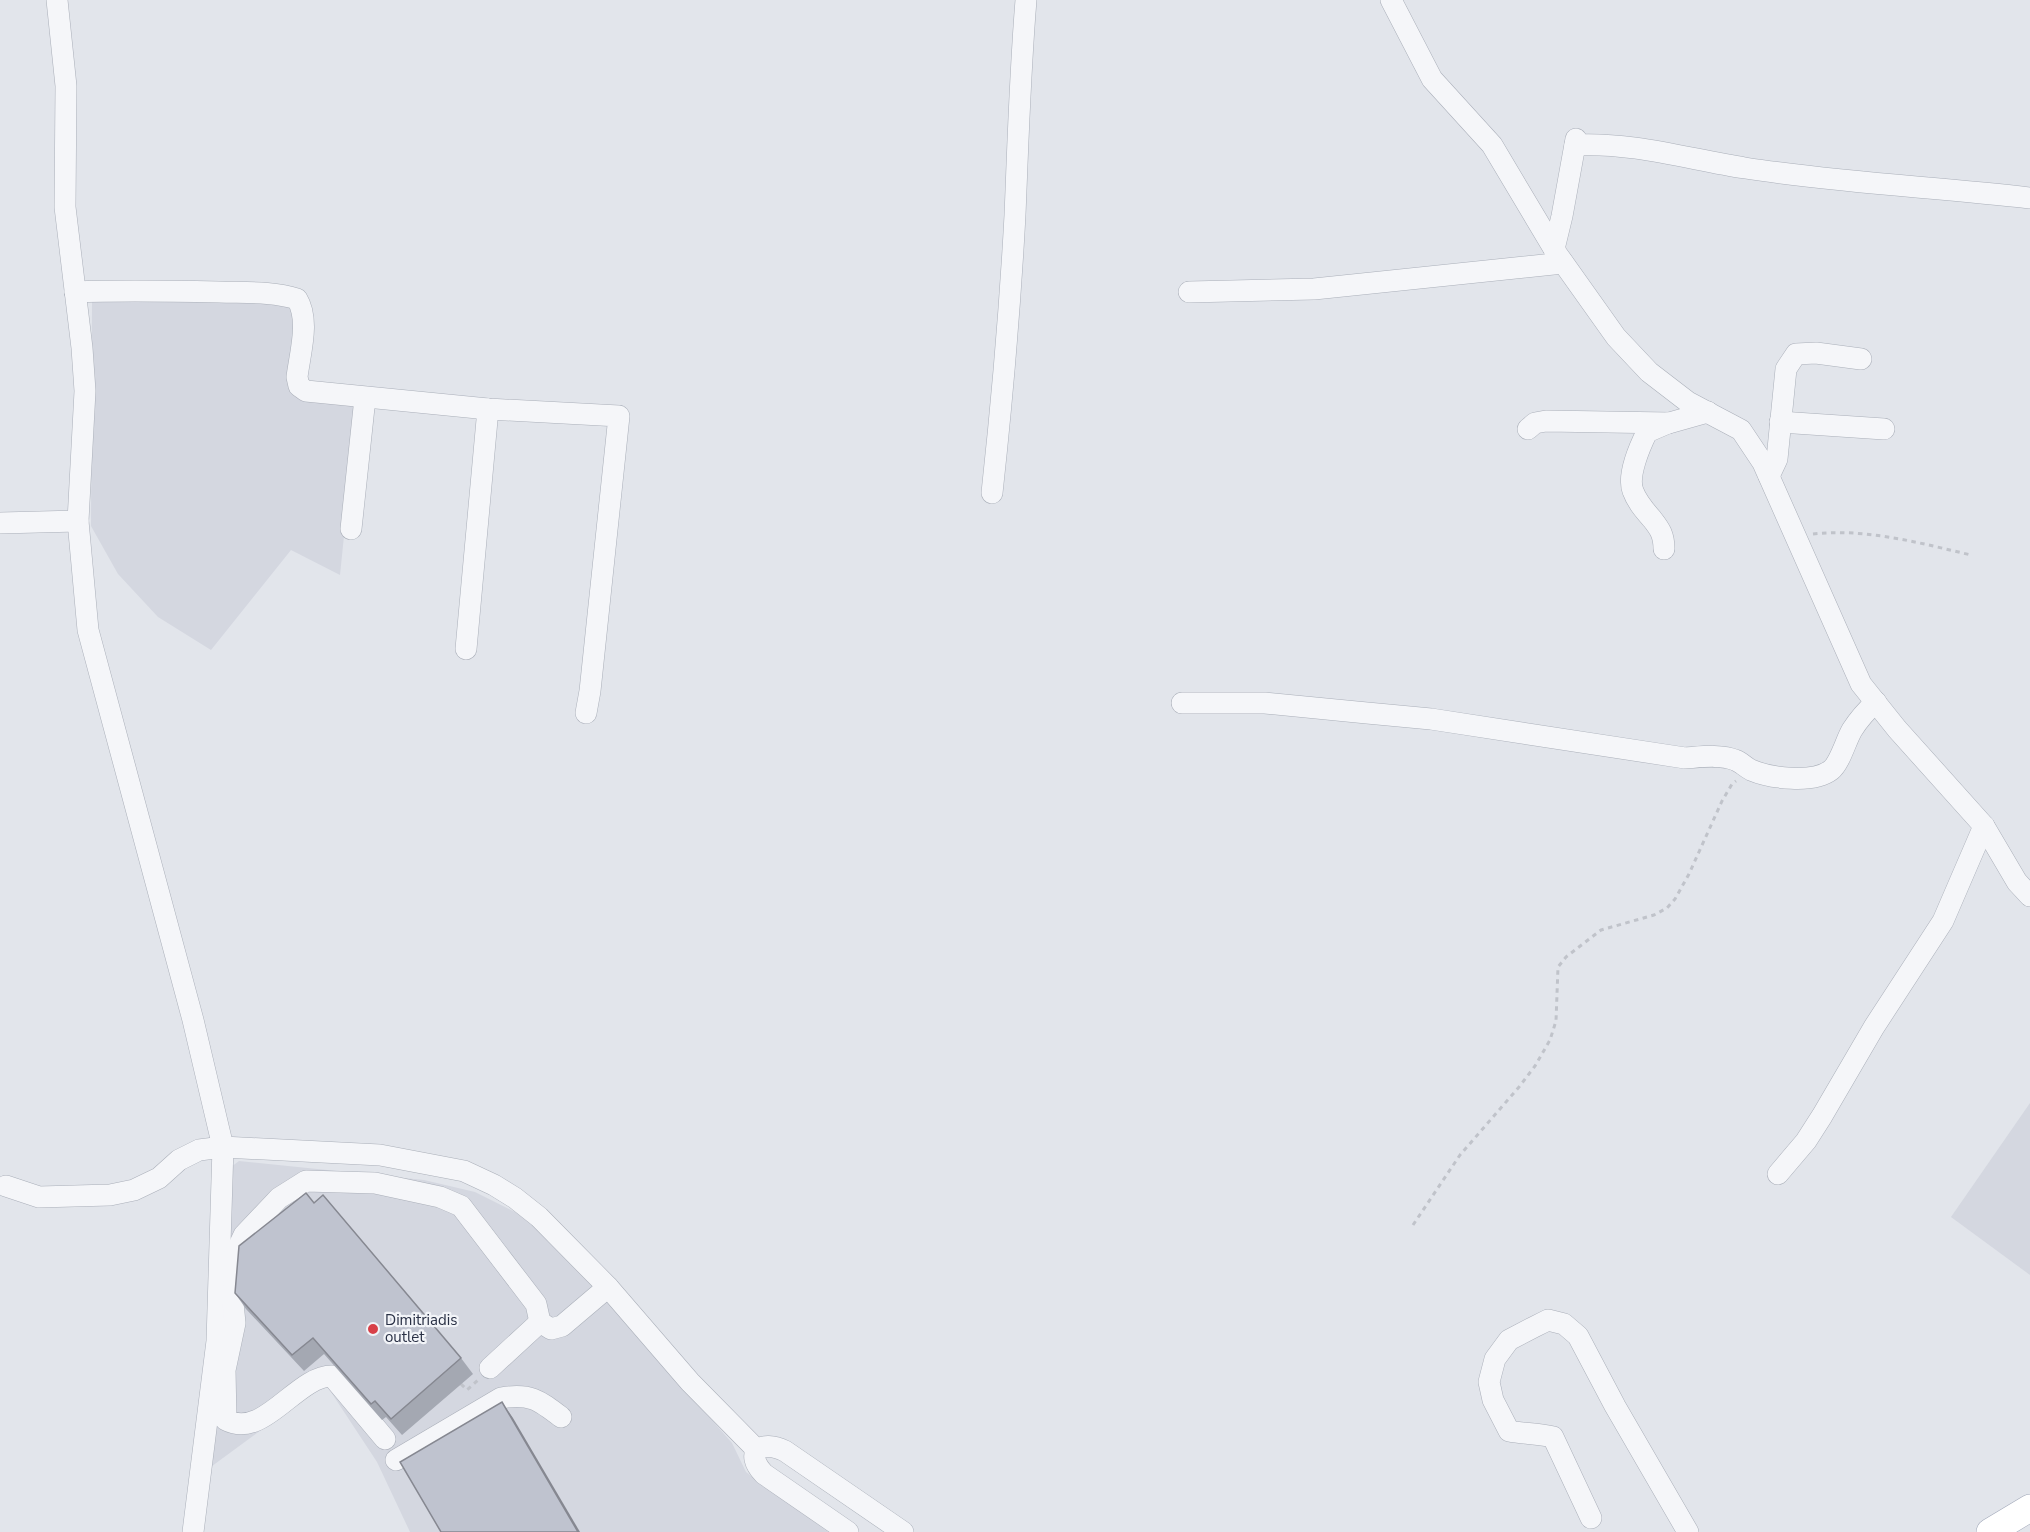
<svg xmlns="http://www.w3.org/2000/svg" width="2030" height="1532" font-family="'Nunito Sans',sans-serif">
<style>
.built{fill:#d4d7e0}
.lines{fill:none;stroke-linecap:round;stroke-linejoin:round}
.minor-casing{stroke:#aaafb9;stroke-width:22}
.major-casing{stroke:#a0a7b8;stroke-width:28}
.path{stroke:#c0c3ca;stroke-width:3;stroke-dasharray:4.5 4.5;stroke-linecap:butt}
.minor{stroke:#f5f6f9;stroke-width:21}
.major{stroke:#fff;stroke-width:27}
.wall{fill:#a4a8b2}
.shaded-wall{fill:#868891}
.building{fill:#bfc3cf;stroke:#868891;stroke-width:1.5}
.poi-dot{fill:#d84048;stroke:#f2f4f8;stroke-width:2}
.labels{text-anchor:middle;stroke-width:4.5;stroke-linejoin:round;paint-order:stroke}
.poi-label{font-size:15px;fill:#293045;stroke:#f2f4f8;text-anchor:start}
</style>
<rect width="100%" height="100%" fill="#e2e5eb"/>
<g class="built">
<polygon points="96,295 294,301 294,376 358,399 340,575 291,550 211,650 158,617 118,574 91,526 92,302"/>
<polygon points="2030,1103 2030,1275 1951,1217"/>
<polygon points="239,1161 424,1180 475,1192 519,1214 546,1235 633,1330 732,1443 746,1472 828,1532 410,1532 377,1462 325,1383 208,1469 231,1262 231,1167"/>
</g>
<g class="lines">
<g class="minor-casing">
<g id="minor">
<polyline points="57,0 66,86 65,207 82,348 85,391 78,521 88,630 193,1020 223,1147 217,1341 193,1532"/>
<polyline points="1391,0 1432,79 1492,145 1557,254 1616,337 1649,372 1688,402 1741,430 1763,463 1861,684 1897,729 1984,826 2017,882 2030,896"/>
<path d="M1575 145C1633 142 1688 159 1745 168 1840 183 1935 187 2030 198"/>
<polyline points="1554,249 1562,216 1576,139"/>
<path d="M75 292C123 290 171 291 219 292 244 293 272 291 297 299 310 320 300 353 297 377L299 386 306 391 488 409 619 416 590 691 586 713"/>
<polyline points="1189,292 1314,289 1563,263"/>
<polyline points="1780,422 1884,429"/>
<polyline points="1528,429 1535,423 1546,421 1669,423 1708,412"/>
<polyline points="1769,476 1777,459 1786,369 1796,354 1816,353 1861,359"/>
<path d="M992 493C1002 401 1010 308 1015 215 1018 143 1020 72 1026 0"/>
<polyline points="0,523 78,521"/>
<polyline points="351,529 365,398"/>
<path d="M1664 549C1664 535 1660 529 1652 519 1645 511 1637 502 1633 491 1627 476 1640 446 1647 432L1668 423"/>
<polyline points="466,649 488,409"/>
<path d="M1182 703H1265L1367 713 1431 719 1685 758C1700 757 1721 754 1735 760 1741 762 1745 767 1751 770 1770 778 1813 784 1831 770 1840 763 1846 740 1852 730 1859 719 1867 710 1876 702"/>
<polyline points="1778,1174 1806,1141 1822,1116 1874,1027 1943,921 1984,826"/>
<polyline points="6,1186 39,1197 110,1195 134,1190 159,1178 179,1160 199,1150 223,1147 380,1155 464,1171 494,1185 515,1198 539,1217 608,1287 690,1382 757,1450"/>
<polyline points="490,1368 540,1322"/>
<path d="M385 1439 332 1376C296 1376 264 1440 226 1420L225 1370 235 1323 233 1303 235 1254 244 1235 279 1198 306 1181 375 1183 440 1197 461 1206 536 1304 540 1322 551 1329 562 1326 608 1287"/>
<path d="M396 1460 501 1398C530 1393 539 1400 561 1417"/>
<path d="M1591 1518 1553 1437C1538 1433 1524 1434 1509 1431L1493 1400 1489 1382 1495 1359 1509 1340 1534 1327 1548 1320 1564 1324 1578 1336 1615 1406 1688 1532"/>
<path d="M848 1532 764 1474C743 1452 761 1439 785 1451L903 1532"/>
</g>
</g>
<g class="major-casing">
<polyline id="major" points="1990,1532 2030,1508"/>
</g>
<g class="path">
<path d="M1813 534C1866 528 1920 543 1971 555"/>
<polyline points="1413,1225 1460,1155 1519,1087 1535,1066 1550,1040 1556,1021 1558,967 1566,957 1601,930 1654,915 1667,908 1675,899 1689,874 1722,801 1732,784 1736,781"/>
<polyline points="461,1384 467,1390 478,1380"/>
</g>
<use href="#minor" class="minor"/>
<use href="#major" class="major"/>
</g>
<polygon class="wall" points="235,1293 461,1358 473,1374 402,1435 386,1417 382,1420 324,1354 304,1371 246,1309"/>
<polygon class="shaded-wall" points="502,1402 513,1418 580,1532 578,1532"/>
<g class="building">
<polygon points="306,1193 314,1203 323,1195 461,1358 391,1419 375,1401 371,1404 313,1338 292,1355 235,1293 239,1246"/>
<polygon points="502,1402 578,1532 441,1532 400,1462"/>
</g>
<circle class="poi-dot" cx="373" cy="1329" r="6"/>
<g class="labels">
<g class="poi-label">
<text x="385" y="1325">Dimitriadis<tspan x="385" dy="17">outlet</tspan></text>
</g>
</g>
</svg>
